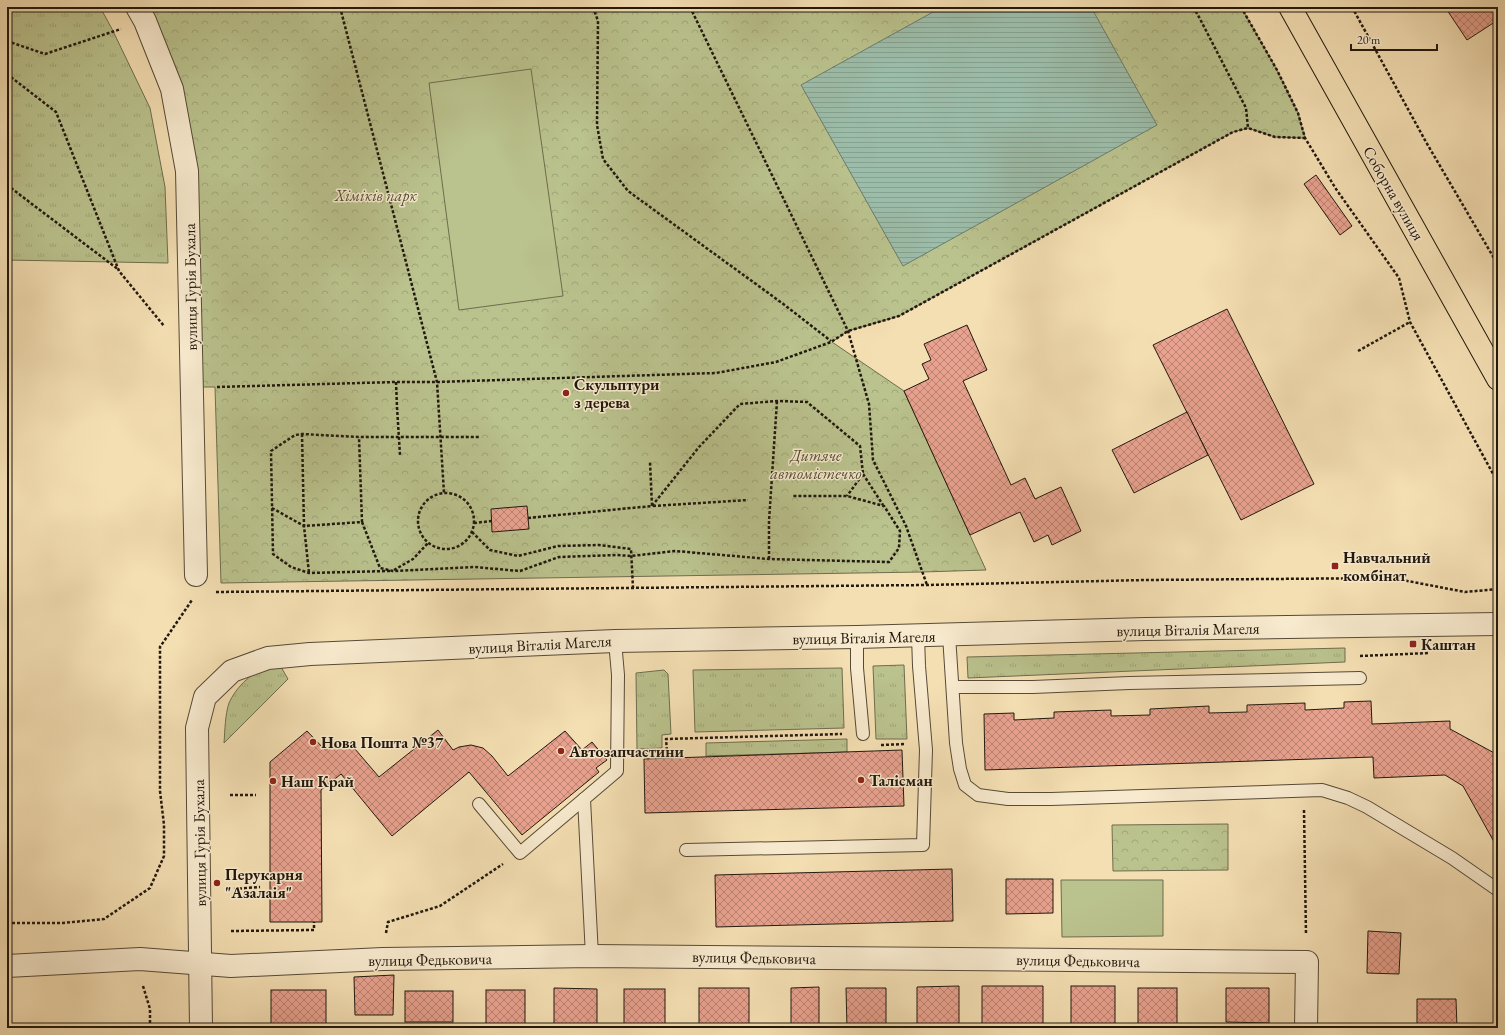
<svg xmlns="http://www.w3.org/2000/svg" width="1505" height="1035" font-family="'EB Garamond',serif">
<style>
.grass{fill:url(#grass-tufts);stroke:#6e6d4e}
.park{fill:url(#park-crowns);stroke:#6e6d4e}
.garden{fill:#bac28d;stroke:#6e6d4e}
.water{fill:url(#water-rules);stroke:#6b7b6c}
.building{fill:url(#building-cross-hatch);stroke:#21180e}
.lines{fill:none;stroke-linecap:round;stroke-linejoin:round}
.lane-casing{stroke:#564a37;stroke-width:14}
.street-casing{stroke:#564a37;stroke-width:24}
.primary-casing{stroke:#21180e;stroke-width:24}
.path{stroke:#21180e;stroke-width:2.5;stroke-dasharray:3 2;stroke-linecap:butt}
.lane{stroke:#f8eace;stroke-width:12}
.street{stroke:#f8eace;stroke-width:22}
.primary{stroke:#f4dfb3;stroke-width:22}
.path-bridge{stroke:#21180e;stroke-width:2.5;stroke-dasharray:3 2;stroke-linecap:butt}
.poi-dot{fill:#8f2418;stroke:#f8eace;stroke-width:1.5}
.labels{text-anchor:middle;stroke-width:3;stroke-linejoin:round;paint-order:stroke}
.street-label{font-size:16px;fill:#21180e;stroke:#f8eace}
.park-label{font-size:16px;font-style:italic;fill:#4f4b34;stroke:#f8eace}
.poi-label{font-size:16px;font-weight:bold;fill:#21180e;stroke:#f8eace;text-anchor:start}
</style>
<defs>
<pattern id="grass-tufts" width="24" height="20" patternUnits="userSpaceOnUse"><rect width="24" height="20" fill="#bac28d"/><path d="M3 7l-1-3M5 7V3M7 7l1-3M15 17l-1-3M17 17v-4M19 17l1-3" fill="none" stroke="#a0a678"/></pattern>
<pattern id="park-crowns" width="20" height="18" patternUnits="userSpaceOnUse"><rect width="20" height="18" fill="#bac28d"/><path d="M2 6a3 3 0 1 1 6 0M12 15a3 3 0 1 1 6 0" fill="none" stroke="#a0a678"/></pattern>
<pattern id="water-rules" width="6" height="5" patternUnits="userSpaceOnUse"><rect width="6" height="5" fill="#9cbdaa"/><path d="M0 2.5h6" fill="none" stroke="#86a291"/></pattern>
<pattern id="building-cross-hatch" width="8" height="8" patternUnits="userSpaceOnUse"><rect width="8" height="8" fill="#e9a28f"/><path d="M0 0l8 8M0 8l8-8" fill="none" stroke="#bc8373"/></pattern>
</defs>
<rect width="100%" height="100%" fill="#f4dfb3"/>
<filter id="stains"><feTurbulence type="fractalNoise" baseFrequency=".005" numOctaves="4"/><feColorMatrix values="0 0 0 0 .2 0 0 0 0 .09 0 0 0 0 .02 0 0 0 .5 -.17"/></filter>
<radialGradient id="worn" r=".72"><stop offset=".6" stop-color="#630" stop-opacity="0"/><stop offset="1" stop-color="#630" stop-opacity=".3"/></radialGradient>
<g class="grass">
<polygon points="7,7 100,7 112,29 150,108 165,187 168,263 7,260"/>
<polygon points="1345,648 1345,662 968,678 967,657"/>
<polygon points="904,665 907,739 876,739 873,666"/>
<path d="M281 667 288 679 224 743C225 730 225 715 229 703 235 689 250 673 265 669 270 668 276 668 281 667Z"/>
<polygon points="842,668 844,728 695,732 693,670"/>
<polygon points="664,670 668,674 671,734 662,735 662,748 637,749 636,673"/>
<polygon points="847,739 847,752 706,756 706,743"/>
</g>
<g class="park">
<polygon points="137,7 1241,7 1277,70 1298,113 1305,138 1275,137 1248,128 1233,132 899,316 848,331 832,342 904,391 986,570 922,572 221,583 215,387 192,387 187,171"/>
<polygon points="1228,824 1228,870 1113,871 1112,825"/>
</g>
<g class="garden">
<polygon points="531,69 563,296 459,310 429,83"/>
<polygon points="1061,880 1163,880 1163,936 1062,937"/>
</g>
<polygon class="water" points="942,7 1091,7 1157,125 903,266 801,85"/>
<g class="building">
<polygon points="1445,7 1498,7 1498,20 1467,40"/>
<polygon points="1316,175 1352,226 1340,235 1304,184"/>
<polygon points="1227,309 1314,484 1241,520 1153,345"/>
<polygon points="967,325 987,370 963,381 1011,485 1025,478 1035,499 1061,487 1081,531 1052,545 1048,535 1034,542 1020,512 970,535 904,391 929,379 922,364 931,360 924,344"/>
<polygon points="1187,412 1208,455 1134,493 1112,450"/>
<polygon points="527,506 529,529 492,532 491,509"/>
<polygon points="1371,701 1372,724 1450,721 1450,729 1498,755 1498,849 1463,786 1445,775 1374,778 1373,757 985,770 984,714 1014,713 1014,720 1033,719 1054,718 1054,712 1111,710 1111,716 1150,715 1150,709 1209,706 1209,713 1247,712 1247,705 1305,703 1305,710 1344,708 1344,702"/>
<polygon points="438,730 453,750 459,747 471,745 483,748 492,756 508,776 565,731 582,750 592,742 607,760 596,768 599,772 522,835 469,772 392,836 341,774 321,790 322,922 270,922 270,762 307,731 325,750 333,746 350,747 355,749 379,777"/>
<polygon points="902,750 904,806 645,813 644,759"/>
<polygon points="952,869 953,921 716,927 715,875"/>
<polygon points="1006,879 1053,879 1053,913 1006,914"/>
<polygon points="1368,931 1401,933 1399,974 1367,973"/>
<polygon points="394,975 393,1015 355,1015 354,977"/>
<polygon points="959,986 959,1028 917,1028 917,987"/>
<polygon points="982,986 1043,986 1043,1027 982,1026"/>
<rect x="1071" y="986" width="44" height="42"/>
<polygon points="819,987 819,1026 791,1027 791,988"/>
<polygon points="554,988 597,989 597,1028 554,1028"/>
<rect x="699" y="988" width="50" height="40"/>
<polygon points="846,988 886,988 886,1028 847,1028"/>
<rect x="1138" y="988" width="39" height="39"/>
<polygon points="1226,988 1269,988 1269,1023 1226,1022"/>
<rect x="624" y="989" width="41" height="39"/>
<rect x="271" y="990" width="55" height="38"/>
<rect x="486" y="990" width="39" height="38"/>
<rect x="405" y="991" width="48" height="31"/>
<polygon points="1417,999 1456,999 1457,1028 1417,1028"/>
<polygon points="1341,1026 1386,1028 1340,1028"/>
</g>
<g class="lines">
<g class="lane-casing">
<g id="lane">
<polyline points="949,635 956,743 960,769 965,785 978,795 1008,799 1051,799 1322,790 1348,798 1367,807 1452,858 1498,890"/>
<polyline points="857,637 857,668 863,734"/>
<polyline points="953,687 1033,687 1129,683 1360,678"/>
<polyline points="479,804 520,853 584,799"/>
<polyline points="686,850 923,845 926,750 919,666 918,636"/>
<polyline points="592,956 584,799 617,771 618,675 615,641"/>
</g>
</g>
<g class="street-casing">
<g id="street">
<polyline points="137,7 145,21 172,89 187,171 196,575"/>
<polyline points="7,966 140,959 231,966 383,959 592,956 1307,962 1306,1028"/>
<polyline points="201,1028 197,728 205,697 232,671 268,658 310,654 615,641 857,637 1146,629 1498,624"/>
</g>
</g>
<g class="primary-casing">
<path id="primary" d="M1290 7C1359 132 1429 255 1498 379"/>
</g>
<g class="path">
<polyline points="340,7 437,382 444,493"/>
<polyline points="593,7 598,21 597,125 603,159 628,191 782,303 831,341"/>
<polyline points="690,7 848,331 869,404 873,460 906,526 927,585"/>
<polyline points="1193,7 1199,17 1246,108 1248,128"/>
<polyline points="1241,7 1277,70 1298,113 1305,138 1336,189 1399,278 1410,322 1498,483"/>
<polyline points="1352,7 1426,142 1498,265"/>
<polyline points="168,10 175,7"/>
<polyline points="7,41 45,54 121,29"/>
<polyline points="7,74 56,112 119,271 164,326"/>
<polyline points="7,185 119,270"/>
<polyline points="1358,351 1410,322"/>
<polyline points="396,382 397,407"/>
<polyline points="217,387 396,382 437,382 716,373 776,362 831,342 848,331 899,316 1233,132 1248,128 1275,137 1305,138"/>
<polyline points="302,434 304,526 362,522 359,437"/>
<polyline points="863,474 883,505"/>
<circle cx="446" cy="521" r="28"/>
<polyline points="652,506 699,447 740,404 777,401 807,402 860,446 863,474 847,496"/>
<polyline points="653,506 748,500"/>
<polyline points="272,508 304,526 309,573"/>
<polyline points="528,518 652,506 650,462"/>
<polyline points="362,522 380,568 393,571 474,567 520,571 559,557 617,555 631,556 675,551 769,559 889,562 899,548 900,531 884,506 847,496 793,496"/>
<polyline points="474,523 492,521"/>
<polyline points="472,532 490,550 518,556 558,546 599,545 631,549 633,588"/>
<polyline points="769,559 769,521 777,401"/>
<polyline points="394,570 413,559 428,543"/>
<polyline points="390,571 309,573 291,567 273,554 271,451 295,435 302,434 359,437 479,437"/>
<polyline points="216,592 927,585 1145,580 1392,578 1465,592 1498,589"/>
<polyline points="1360,656 1429,653"/>
<polyline points="881,745 906,744"/>
<polyline points="639,753 667,752 666,739 842,734"/>
<polyline points="230,795 256,795"/>
<polyline points="1304,810 1306,935"/>
<polyline points="234,889 260,887"/>
<polyline points="7,923 63,923 104,919 150,888 164,856 164,825 160,791 160,647 192,600"/>
<polyline points="231,931 314,930 314,922"/>
<polyline points="386,933 388,922 440,906 503,864"/>
<polyline points="143,986 150,1009 150,1028"/>
</g>
<use href="#lane" class="lane"/>
<use href="#street" class="street"/>
<use href="#primary" class="primary"/>
<polyline class="path-bridge" points="397,407 400,455"/>
</g>
<g class="poi-dot">
<circle cx="566" cy="393" r="4"/>
<rect x="1331" y="562" width="8" height="8" rx="2"/>
<rect x="1409" y="640" width="8" height="8" rx="2"/>
<circle cx="313" cy="742" r="4"/>
<circle cx="561" cy="751" r="4"/>
<circle cx="861" cy="780" r="4"/>
<circle cx="273" cy="781" r="4"/>
<circle cx="217" cy="883" r="4"/>
</g>
<g class="labels">
<g class="street-label">
<text transform="translate(1394 193) rotate(60)" y="6">Соборна вулиця</text>
<text transform="translate(190 287) rotate(-91)" y="6">вулиця Гурія Бухала</text>
<text transform="translate(1188 629) rotate(-1)" y="6">вулиця Віталія Магеля</text>
<text transform="translate(864 637) rotate(-1)" y="6">вулиця Віталія Магеля</text>
<text transform="translate(540 644) rotate(-3)" y="6">вулиця Віталія Магеля</text>
<text transform="translate(199 843) rotate(-91)" y="6">вулиця Гурія Бухала</text>
<text transform="translate(754 957) rotate(1)" y="6">вулиця Федьковича</text>
<text transform="translate(430 959) rotate(-1)" y="6">вулиця Федьковича</text>
<text transform="translate(1078 960) rotate(1)" y="6">вулиця Федьковича</text>
</g>
<g class="park-label">
<text x="376" y="201">Хіміків парк</text>
<text x="816" y="461">Дитяче<tspan x="816" dy="18">автомістечко</tspan></text>
</g>
<g class="poi-label">
<text x="574" y="390">Скульптури<tspan x="574" dy="18">з дерева</tspan></text>
<text x="1343" y="563">Навчальний<tspan x="1343" dy="18">комбінат</tspan></text>
<text x="1421" y="650">Каштан</text>
<text x="321" y="748">Нова Пошта №37</text>
<text x="569" y="757">Автозапчастини</text>
<text x="869" y="786">Талісман</text>
<text x="281" y="787">Наш Край</text>
<text x="225" y="880">Перукарня<tspan x="225" dy="18">"Азалаія"</tspan></text>
</g>
</g>
<rect width="1505" height="1035" fill="none" stroke="#f4dfb3" stroke-width="24"/>
<rect x="8" y="8" width="1489" height="1019" fill="none" stroke="#21180e" stroke-width="2"/>
<rect x="12" y="12" width="1481" height="1011" fill="none" stroke="#21180e"/>
<path d="M1351 44v6h86v-6" fill="none" stroke="#21180e" stroke-width="2"/>
<text x="1357" y="44" font-size="12" fill="#21180e" stroke="#f8eace" stroke-width="3" paint-order="stroke">20 m</text>
<rect width="100%" height="100%" filter="url(#stains)"/>
<rect width="100%" height="100%" fill="url(#worn)"/>
</svg>
